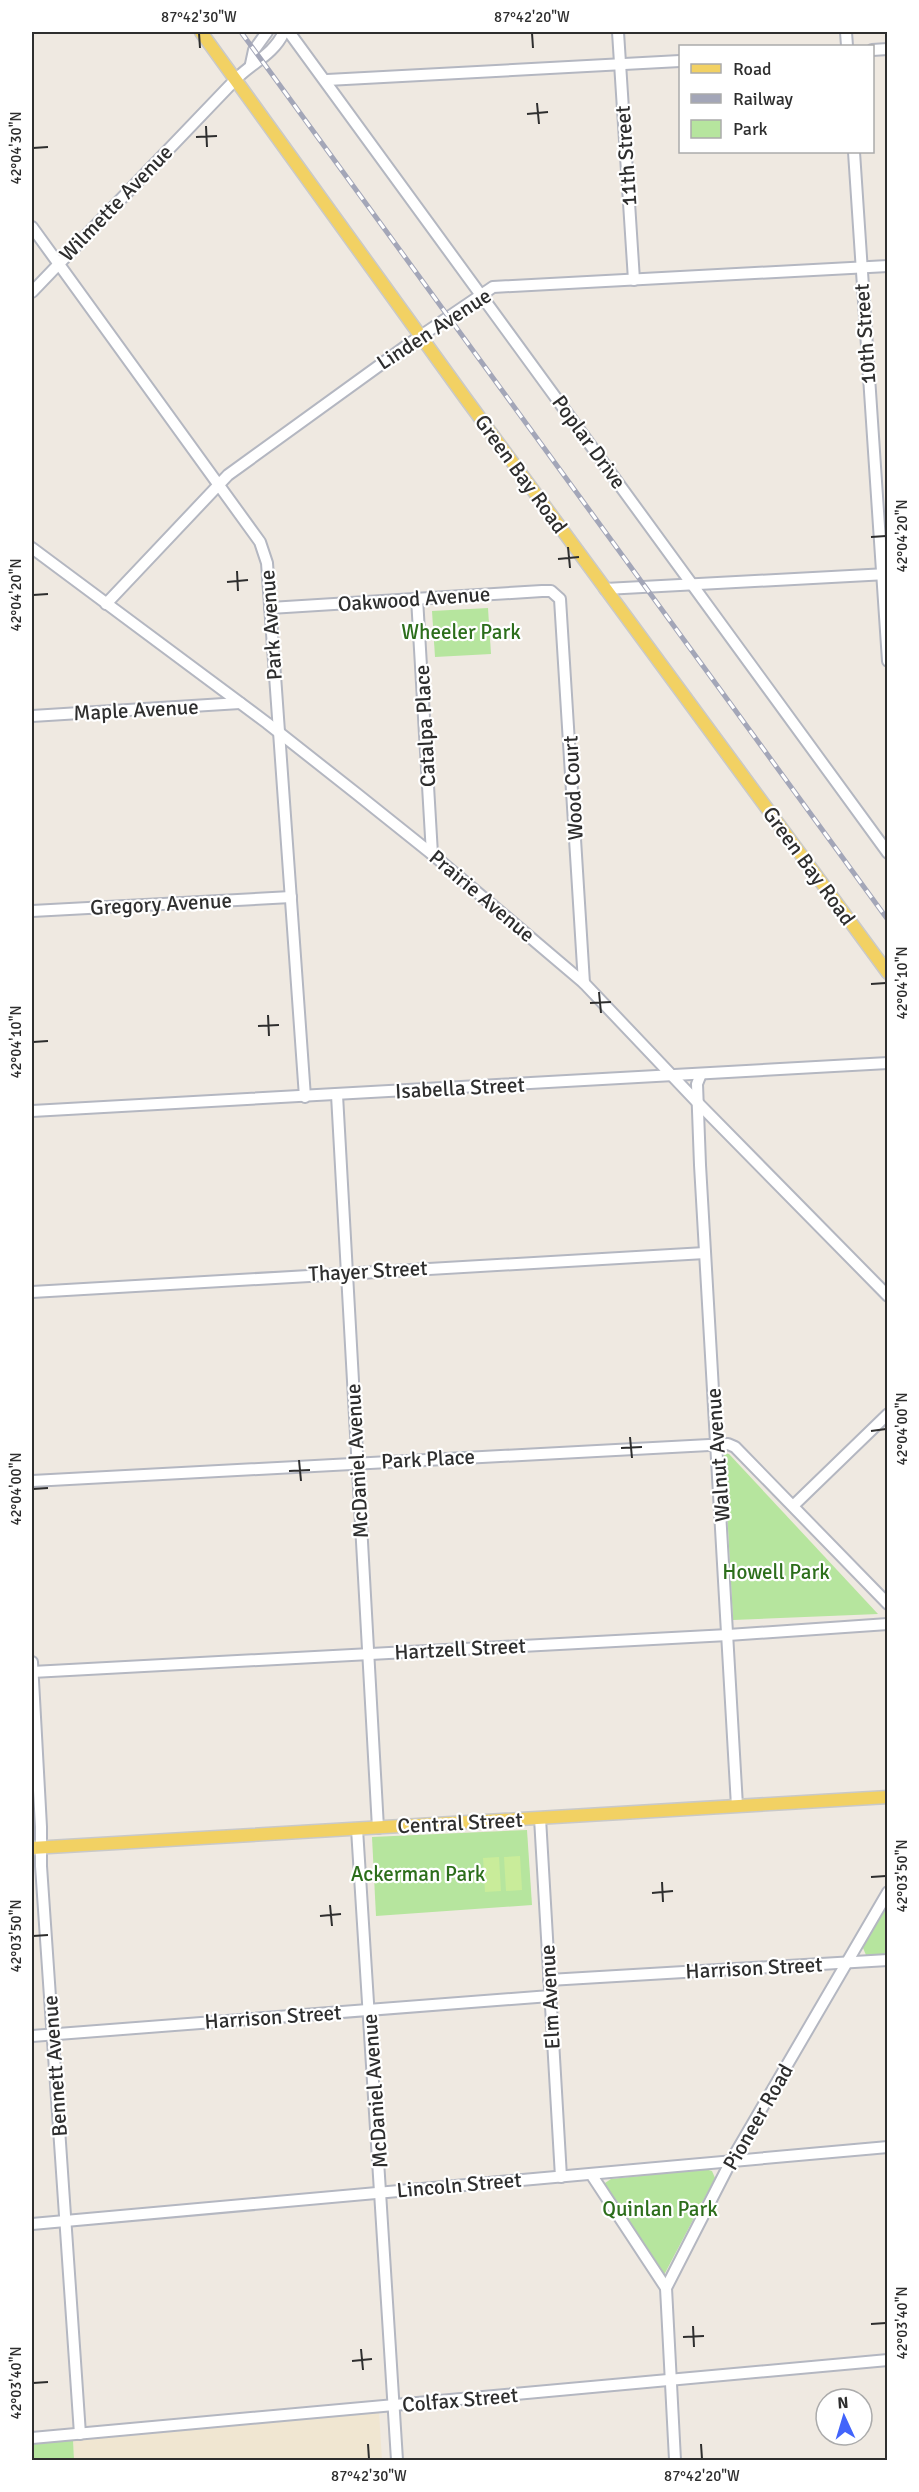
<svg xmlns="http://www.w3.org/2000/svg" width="919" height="2492" font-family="Signika,sans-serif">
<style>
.education{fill:#f0e6d1}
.green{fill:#b6e59e}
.pitch{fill:#c9ec9a}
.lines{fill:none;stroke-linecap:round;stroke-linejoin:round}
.minor-casing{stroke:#b4b7c1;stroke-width:14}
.major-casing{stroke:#c9c9c9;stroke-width:15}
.minor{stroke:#fff;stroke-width:10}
.major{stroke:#f2d163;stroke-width:12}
.rail-casing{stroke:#a3a6b8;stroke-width:5}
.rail{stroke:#fff;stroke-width:3;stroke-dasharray:9;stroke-linecap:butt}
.ticks{fill:none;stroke:#2e2e2e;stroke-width:2}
.labels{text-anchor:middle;stroke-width:4.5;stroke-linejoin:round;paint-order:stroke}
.street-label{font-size:21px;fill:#2e2e2e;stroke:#fff}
.park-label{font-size:21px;fill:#2c6e1b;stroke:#fff}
.neatline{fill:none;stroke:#2e2e2e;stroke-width:2}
.ticks-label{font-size:15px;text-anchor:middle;fill:#2e2e2e}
</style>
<rect width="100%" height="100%" fill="#efe9e1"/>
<polygon class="education" points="379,2412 382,2460 74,2460 73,2440"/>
<g class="green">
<polygon points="488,608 491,654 435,657 432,611"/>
<polygon points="724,1453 729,1454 878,1614 733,1620"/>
<polygon points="527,1830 532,1905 376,1916 372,1837"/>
<polygon points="887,1900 887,1955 866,1955 863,1948 864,1944"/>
<polygon points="705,2169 712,2171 715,2178 664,2275 605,2186 605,2183 611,2179"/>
<polygon points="73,2440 74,2460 32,2460 32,2443"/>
</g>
<g class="pitch">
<polygon points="520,1856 522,1890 506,1891 504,1857"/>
<polygon points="499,1857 501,1891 485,1892 483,1858"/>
</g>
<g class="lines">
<g class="minor-casing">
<g id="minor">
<polyline points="289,32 888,853"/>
<polyline points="618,32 634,280"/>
<polyline points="846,32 847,46"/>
<polyline points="872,50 888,49"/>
<polyline points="251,64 254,50 267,32"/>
<polyline points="327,80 680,61"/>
<polyline points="854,152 888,661"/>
<polyline points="32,227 260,542 267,563 305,1097"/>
<path d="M32 292 236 79C253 62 273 55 284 32"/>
<polyline points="32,548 267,723 357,794 432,854 584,983 698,1103 888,1296"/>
<polyline points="605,589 887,574"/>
<polyline points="417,598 432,854"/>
<polyline points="106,604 228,475 409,344 493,287 888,266"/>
<polyline points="270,608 542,591 551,591 560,599 584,983"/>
<polyline points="32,716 240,703"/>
<polyline points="32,911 291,897"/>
<polyline points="701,1074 697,1084 700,1165 737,1806"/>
<polyline points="337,1095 378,1828"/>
<polyline points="32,1111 888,1063"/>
<polyline points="32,1292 705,1253"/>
<polyline points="32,1481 728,1444 735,1447 888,1604"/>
<polyline points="794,1505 888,1414"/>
<polyline points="32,1662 41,1827 41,1866 80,2434"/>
<polyline points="32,1672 728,1635 888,1624"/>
<polyline points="540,1818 561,2177"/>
<polyline points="357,1829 397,2460"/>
<polyline points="549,1980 888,1960"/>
<polyline points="32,2036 550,1996"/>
<polyline points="591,2174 666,2288"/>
<polyline points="32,2224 888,2147"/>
<polyline points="32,2438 888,2360"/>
<polyline points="675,2460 666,2288 731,2161 888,1892"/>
</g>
</g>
<g class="major-casing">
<g id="major">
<polyline points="201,32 466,399 888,973"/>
<polyline points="32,1848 888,1797"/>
</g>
</g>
<use href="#minor" class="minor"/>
<use href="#major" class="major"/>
<g class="rail-casing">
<polyline id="rail" points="241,32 888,920"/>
</g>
<use href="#rail" class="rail"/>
</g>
<path class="ticks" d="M199 33 200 48M532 33 533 48M537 103 539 124M527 114 548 112M206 126 207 147M196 137 217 136M33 148 48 147M871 537 886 536M568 547 570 568M558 559 579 557M237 571 238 591M227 582 248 580M33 595 48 594M871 984 886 983M599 992 601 1013M590 1003 611 1002M268 1015 269 1036M258 1026 279 1025M33 1042 48 1041M871 1431 886 1429M630 1437 632 1458M621 1448 642 1447M299 1460 301 1481M289 1471 310 1470M33 1489 48 1488M871 1877 886 1876M662 1882 663 1902M652 1893 673 1891M330 1905 332 1926M320 1916 341 1914M33 1936 48 1935M871 2324 886 2323M693 2326 694 2347M683 2337 704 2336M361 2349 363 2370M352 2361 372 2359M33 2383 48 2382M368 2444 369 2459M701 2444 702 2459"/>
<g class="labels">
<g class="street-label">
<text transform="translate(626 156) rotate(-94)" y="7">11th Street</text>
<text transform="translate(116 203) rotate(-46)" y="7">Wilmette Avenue</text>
<text transform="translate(434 329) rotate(-33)" y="7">Linden Avenue</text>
<text transform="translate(865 334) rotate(-94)" y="7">10th Street</text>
<text transform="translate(589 442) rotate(54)" y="7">Poplar Drive</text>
<text transform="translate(521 474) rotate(54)" y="7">Green Bay Road</text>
<text transform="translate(414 599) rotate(-4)" y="7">Oakwood Avenue</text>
<text transform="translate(271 625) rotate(-94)" y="7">Park Avenue</text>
<text transform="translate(136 710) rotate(-3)" y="7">Maple Avenue</text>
<text transform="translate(425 726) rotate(-93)" y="7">Catalpa Place</text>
<text transform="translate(573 788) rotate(-93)" y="7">Wood Court</text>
<text transform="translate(809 866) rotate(54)" y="7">Green Bay Road</text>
<text transform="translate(482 896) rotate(40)" y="7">Prairie Avenue</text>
<text transform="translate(161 904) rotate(-3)" y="7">Gregory Avenue</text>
<text transform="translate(460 1088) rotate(-3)" y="7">Isabella Street</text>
<text transform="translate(368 1271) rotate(-3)" y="7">Thayer Street</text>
<text transform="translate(718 1455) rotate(-94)" y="7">Walnut Avenue</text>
<text transform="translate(428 1459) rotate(-3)" y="7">Park Place</text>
<text transform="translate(357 1461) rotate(-93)" y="7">McDaniel Avenue</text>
<text transform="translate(460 1649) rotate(-3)" y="7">Hartzell Street</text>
<text transform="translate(460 1823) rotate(-3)" y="7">Central Street</text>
<text transform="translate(754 1968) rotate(-3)" y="7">Harrison Street</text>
<text transform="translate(550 1997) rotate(-93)" y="7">Elm Avenue</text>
<text transform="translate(273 2017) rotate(-4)" y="7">Harrison Street</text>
<text transform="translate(55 2066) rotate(-94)" y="7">Bennett Avenue</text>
<text transform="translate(375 2091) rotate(-94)" y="7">McDaniel Avenue</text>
<text transform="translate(758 2117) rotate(-60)" y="7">Pioneer Road</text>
<text transform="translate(459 2185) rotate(-5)" y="7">Lincoln Street</text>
<text transform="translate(460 2400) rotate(-5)" y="7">Colfax Street</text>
</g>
<g class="park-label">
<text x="461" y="639">Wheeler Park</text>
<text x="776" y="1579">Howell Park</text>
<text x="418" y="1881">Ackerman Park</text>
<text x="660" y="2216">Quinlan Park</text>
</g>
</g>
<rect width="919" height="2492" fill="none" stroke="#ffffff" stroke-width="66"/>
<rect x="679" y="45" width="195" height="108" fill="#ffffff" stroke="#ababab" stroke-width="1.5"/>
<rect x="691" y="64" width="30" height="9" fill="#f2d163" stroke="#ababab" stroke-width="1.5"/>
<text x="733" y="75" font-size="18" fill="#2e2e2e">Road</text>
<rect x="691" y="94" width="30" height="9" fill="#a3a6b8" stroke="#ababab" stroke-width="1.5"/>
<text x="733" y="105" font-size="18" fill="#2e2e2e">Railway</text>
<rect x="691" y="120" width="30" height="18" fill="#b6e59e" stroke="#ababab" stroke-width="1.5"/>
<text x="733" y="135" font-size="18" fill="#2e2e2e">Park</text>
<g transform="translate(844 2417) rotate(356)"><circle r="28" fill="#ffffff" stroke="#ababab" stroke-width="1.5"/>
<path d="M0-4.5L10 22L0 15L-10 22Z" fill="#4264fb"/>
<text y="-9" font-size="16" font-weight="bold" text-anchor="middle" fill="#2e2e2e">N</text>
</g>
<rect x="33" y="33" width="853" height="2426" class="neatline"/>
<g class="ticks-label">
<text x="199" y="22">87°42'30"W</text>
<text x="532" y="22">87°42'20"W</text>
<text transform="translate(16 148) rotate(-90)" y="5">42°04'30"N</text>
<text transform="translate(902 536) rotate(-90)" y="5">42°04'20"N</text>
<text transform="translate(16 595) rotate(-90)" y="5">42°04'20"N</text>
<text transform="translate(902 983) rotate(-90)" y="5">42°04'10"N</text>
<text transform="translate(16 1042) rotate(-90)" y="5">42°04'10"N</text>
<text transform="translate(902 1429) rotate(-90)" y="5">42°04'00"N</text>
<text transform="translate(16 1489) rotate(-90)" y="5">42°04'00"N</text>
<text transform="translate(902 1876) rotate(-90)" y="5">42°03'50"N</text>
<text transform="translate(16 1936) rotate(-90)" y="5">42°03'50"N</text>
<text transform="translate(902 2323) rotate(-90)" y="5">42°03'40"N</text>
<text transform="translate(16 2383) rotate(-90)" y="5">42°03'40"N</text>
<text x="369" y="2481">87°42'30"W</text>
<text x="702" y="2481">87°42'20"W</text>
</g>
</svg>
